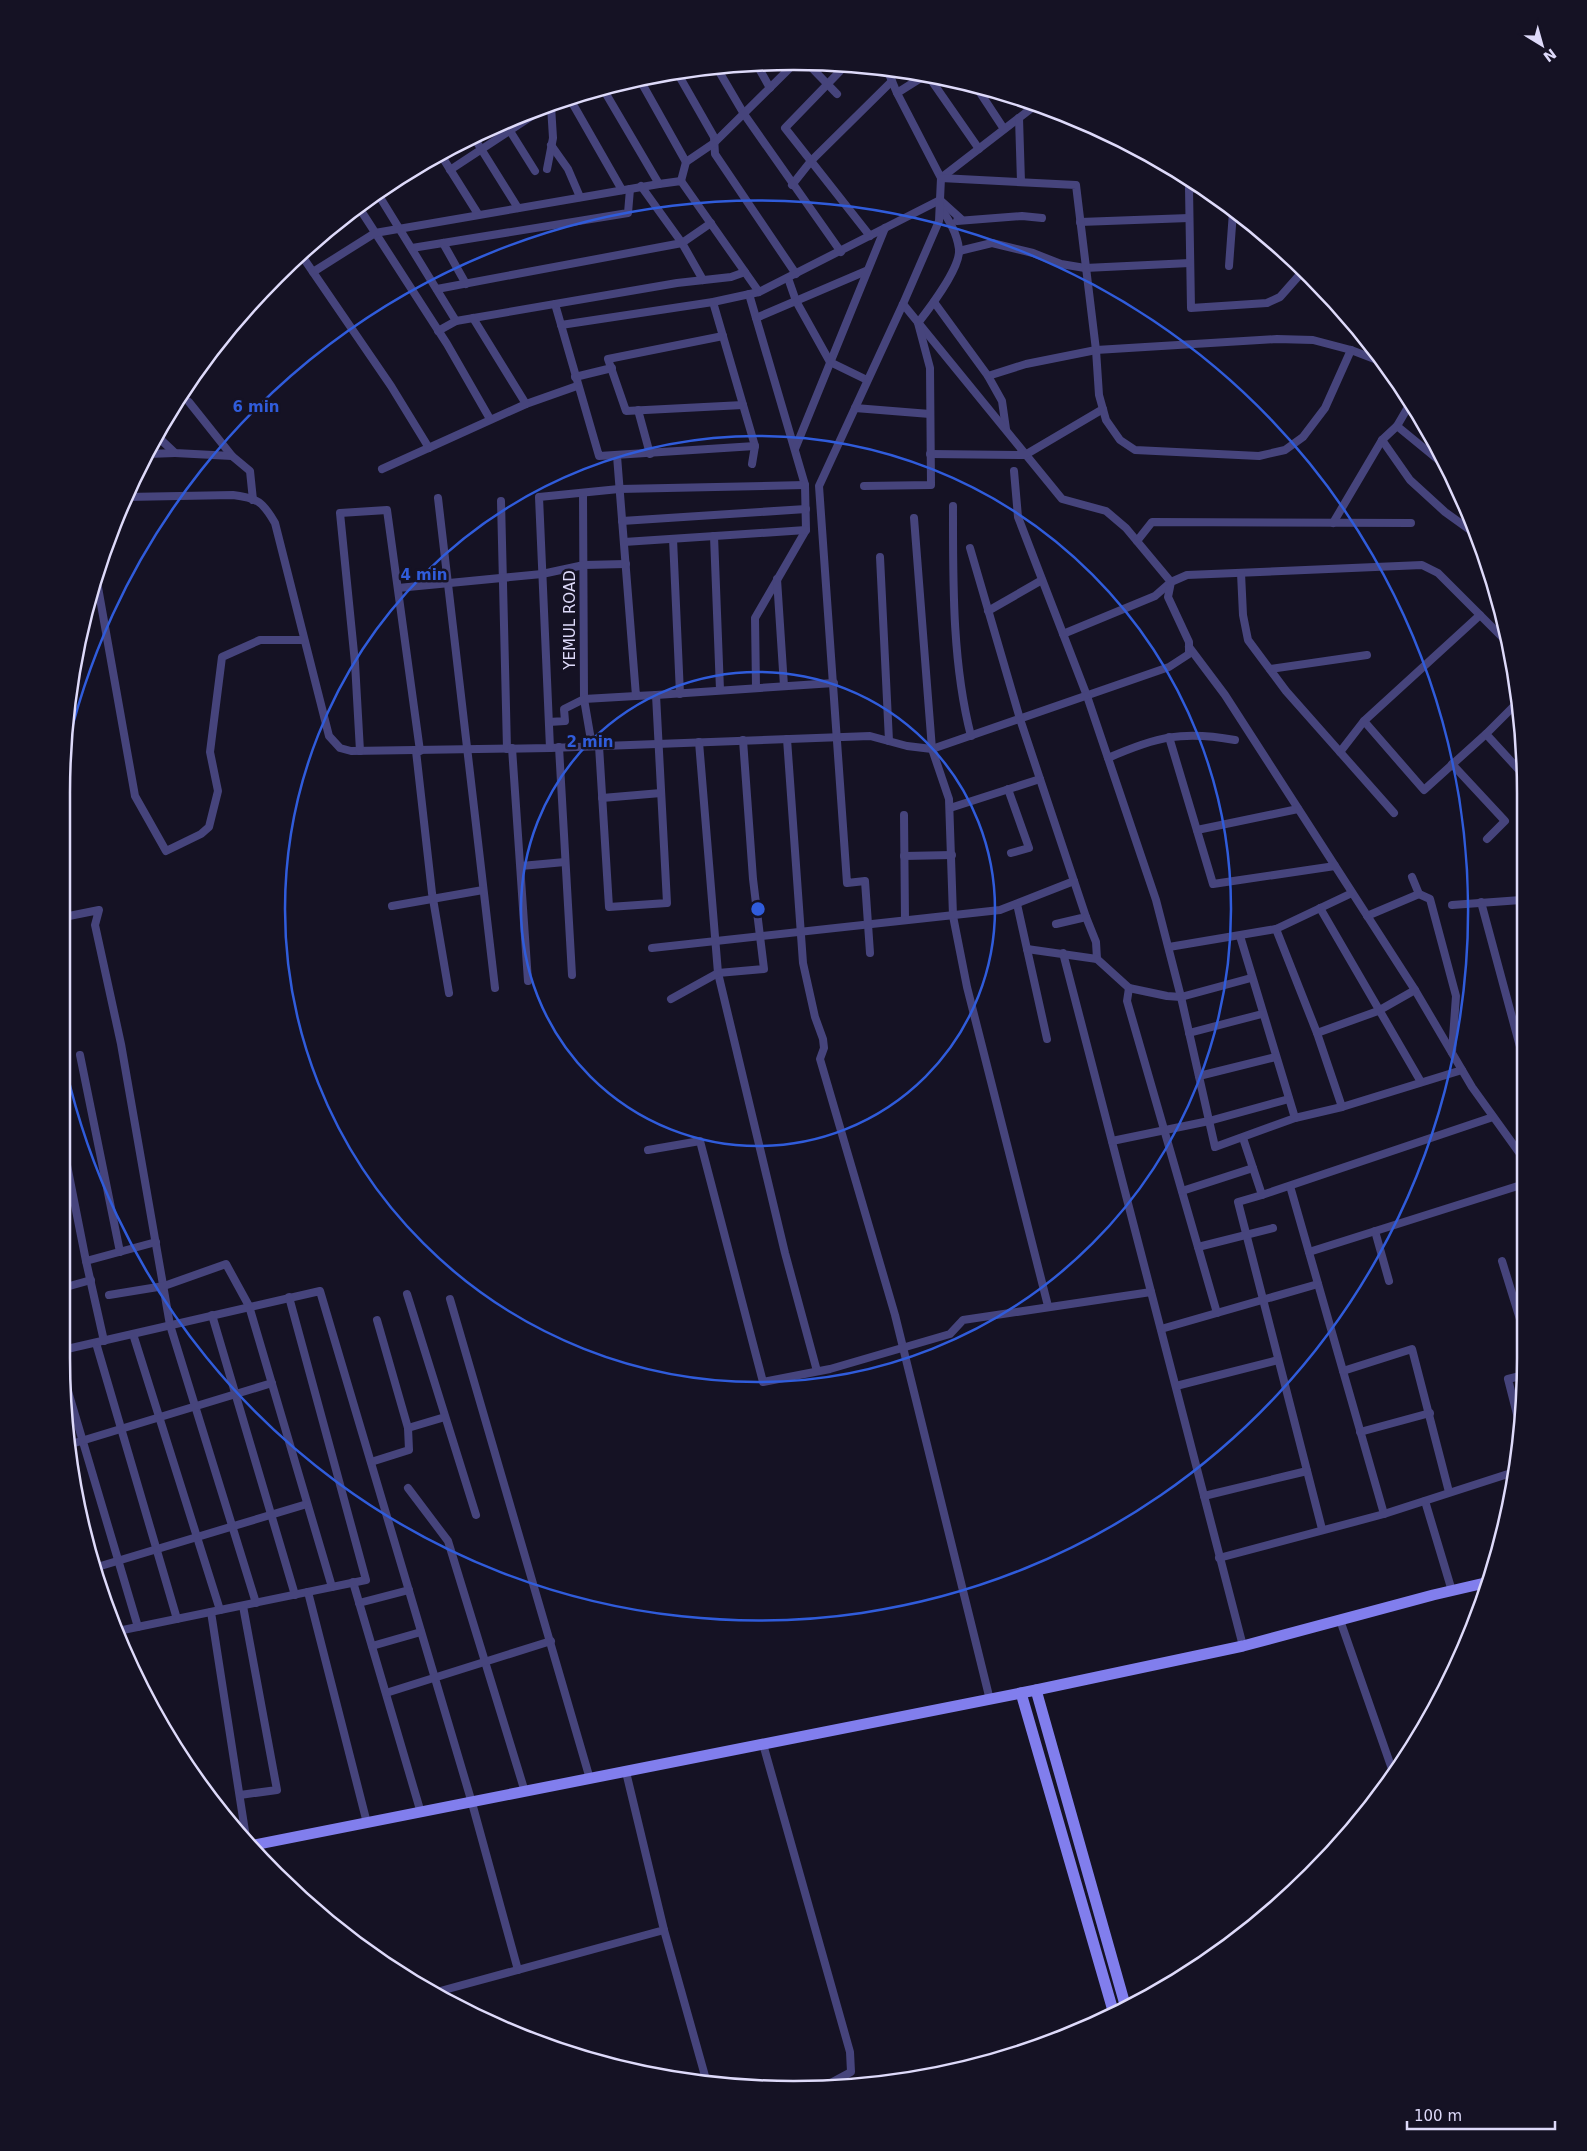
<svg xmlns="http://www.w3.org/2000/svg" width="1587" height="2151" font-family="'DejaVu Sans',sans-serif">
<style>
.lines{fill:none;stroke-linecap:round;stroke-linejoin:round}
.street{stroke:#46447c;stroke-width:8}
.secondary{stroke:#817eed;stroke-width:11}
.ring{fill:none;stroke:#305cdb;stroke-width:2.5}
.labels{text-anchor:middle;stroke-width:5;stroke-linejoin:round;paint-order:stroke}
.street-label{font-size:15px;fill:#dedafa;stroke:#151224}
.rim{fill:none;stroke:#dedafa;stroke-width:2.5}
.centre{fill:#305cdb;stroke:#151224;stroke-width:2.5}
.ring-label{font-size:15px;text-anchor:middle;font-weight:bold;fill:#305cdb;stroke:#151224;stroke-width:5;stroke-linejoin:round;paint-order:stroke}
</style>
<rect width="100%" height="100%" fill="#151224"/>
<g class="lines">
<g class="street">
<polyline points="756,63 770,88"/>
<polyline points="809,65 837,94"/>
<polyline points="845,66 785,128 870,236"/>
<polyline points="886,67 897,93"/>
<polyline points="717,68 744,114 841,252"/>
<polyline points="678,74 714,137 715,154 796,274"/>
<polyline points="924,76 897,93 941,178 1037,104"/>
<polyline points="929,77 979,149"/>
<polyline points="640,80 686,162"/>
<polyline points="602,87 659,184 681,181 759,292"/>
<polyline points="977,88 1004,129"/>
<polyline points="570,99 622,190"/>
<polyline points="1026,100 1032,108"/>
<polyline points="1019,118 1021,182"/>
<polyline points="505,123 535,171"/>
<polyline points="473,136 518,208"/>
<polyline points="551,145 568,169 580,197"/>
<polyline points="441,155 478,214"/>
<polyline points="547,169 553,138 551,106"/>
<polyline points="450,170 541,110"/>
<polyline points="681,181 686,162 714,143 794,64"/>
<polyline points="792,185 811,161 892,81"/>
<polyline points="641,186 682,243 703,280"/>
<polyline points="1201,189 1189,188 1191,308 1267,303 1280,297 1303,271"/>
<polyline points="378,194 456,321"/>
<polyline points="358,206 447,344 490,419"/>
<polyline points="957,221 1022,216 1042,218"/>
<polyline points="1080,222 1189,218"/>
<polyline points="443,243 466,284"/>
<polyline points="412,248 628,213 630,189"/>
<polyline points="959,251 992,243 1033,253 1061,264 1085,268 1190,263"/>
<polyline points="302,256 391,386 429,448"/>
<polyline points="1229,266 1233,212"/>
<polyline points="313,272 375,233 659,184"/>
<polyline points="788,278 796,301 830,362 867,380"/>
<polyline points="437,289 682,243 711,223"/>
<polyline points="749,294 805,485 806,530 755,618 756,688"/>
<polyline points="713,302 755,446 752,464"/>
<polyline points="934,302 988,376 1002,401 1006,429"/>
<polyline points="555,304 599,456 755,446"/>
<polyline points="903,304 1062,499 1106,511 1126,528 1171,582 1155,596 1063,634"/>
<polyline points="756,318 866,271"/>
<polyline points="561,325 713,302 759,292 940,200 961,219"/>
<polyline points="438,331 456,321 677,283 731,277 745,272"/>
<polyline points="723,336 608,359 626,411 743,405"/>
<polyline points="988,376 1026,364 1096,350 1277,339 1313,340 1351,350 1385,363"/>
<polyline points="575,377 612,368"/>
<polyline points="189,402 232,456"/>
<polyline points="1411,402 1397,426 1447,467"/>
<polyline points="526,404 577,386"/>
<polyline points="855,408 930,414"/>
<polyline points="638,410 650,454"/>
<polyline points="1397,426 1382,440 1410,480 1445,512 1477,535"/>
<polyline points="158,437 175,453 232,456 250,471 253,500"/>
<polyline points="795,449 885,228"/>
<polyline points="148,454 175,453"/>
<polyline points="930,454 1025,455 1103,409"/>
<polyline points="382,469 526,404 473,318"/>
<polyline points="1014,471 1018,517 1087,696 1156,900 1181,997 1215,1147 1295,1118 1342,1107 1462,1070"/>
<path d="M864 486 931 485 930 368 918 323C929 309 961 267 959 249 957 233 949 220 940 207"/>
<polyline points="583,493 584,699 592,746"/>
<path d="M126 497 233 495C258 498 263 502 275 523L329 736 340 748 351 751 550 748 870 736 907 746 932 749 1169 667 1189 654V642L1168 597 1171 582 1187 575 1422 565 1438 573 1509 644"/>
<polyline points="438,498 495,988"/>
<polyline points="501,501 507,749"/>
<path d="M953 506C953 581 952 663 971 736"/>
<polyline points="914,518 932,749 949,799 953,916 967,987 1048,1306"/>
<polyline points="622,521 806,509"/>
<polyline points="1333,523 1382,440"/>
<polyline points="714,536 720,690"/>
<polyline points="673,539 680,694"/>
<polyline points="1137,541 1152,522 1411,523"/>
<polyline points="624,542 806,530"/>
<polyline points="970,548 1020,719 1086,917 1056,924"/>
<polyline points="880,557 889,741"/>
<polyline points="1241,573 1243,615 1248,640 1286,691 1394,813"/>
<polyline points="96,576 135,796 166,851 201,834 209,827 218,791 210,752 222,657 260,640 304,640"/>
<polyline points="777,579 784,686"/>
<polyline points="398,588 542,574 584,565 626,564"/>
<polyline points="988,611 1042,580"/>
<polyline points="1480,615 1364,721 1424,790 1486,734"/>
<polyline points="1189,647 1225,695 1415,990 1472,1087 1523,1158"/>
<polyline points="1270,669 1367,655"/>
<polyline points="656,695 834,683"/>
<polyline points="1519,701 1486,734 1520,771"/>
<polyline points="549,722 565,721 564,709 584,699 636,696"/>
<polyline points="1169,737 1213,884 1335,866"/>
<polyline points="787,739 803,963 815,1017 823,1039 824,1048 820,1059 895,1315 990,1700"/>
<polyline points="699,742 718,973 785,1253 817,1371"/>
<polyline points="599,746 609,907 667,903 656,695 636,696 617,456"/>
<polyline points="559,747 572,975"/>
<polyline points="512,748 528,981"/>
<polyline points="550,748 539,497 619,489 805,485"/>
<polyline points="360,751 355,663 340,513 387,510 420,751"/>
<polyline points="416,751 432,893 449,993"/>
<polyline points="1340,752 1364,721"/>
<path d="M1108 758C1156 737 1182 730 1235 740"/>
<polyline points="1452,764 1505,821 1487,839"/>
<polyline points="1008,789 1029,848 1011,853"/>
<polyline points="602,798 661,793"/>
<polyline points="950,808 1040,779"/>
<polyline points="904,815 905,920"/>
<polyline points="1197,830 1298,809"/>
<polyline points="904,856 952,855"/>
<polyline points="521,866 565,862"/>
<polyline points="1419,894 1430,899 1456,996 1452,1052"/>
<polyline points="1481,902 1522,1054"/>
<polyline points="1017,904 1047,1039"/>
<polyline points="1452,905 1521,900"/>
<polyline points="392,906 483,890"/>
<polyline points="1320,908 1421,1082"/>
<polyline points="1367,916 1419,894 1412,877"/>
<polyline points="64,917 99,910 95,925 121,1044 170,1325 256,1603"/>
<polyline points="1086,917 1096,942 1097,959"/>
<polyline points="1276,929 1317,1033 1378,1011 1415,990"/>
<polyline points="1240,936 1295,1118"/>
<polyline points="1169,947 1276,929 1352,893"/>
<polyline points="652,948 1000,910 1074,881"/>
<polyline points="1027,949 1097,959 1129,988 1167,996 1181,997 1251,978"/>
<polyline points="870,953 865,881 847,883 819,486 903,304 939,221 941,178 1076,185 1096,350 1099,395 1106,420 1120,440 1135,450 1259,456 1285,450 1303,437 1325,408 1351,350"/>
<polyline points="1063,953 1243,1646"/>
<polyline points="1129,988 1127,1001 1217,1313"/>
<polyline points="671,999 718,973 764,969 753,879 743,740"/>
<polyline points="1189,1033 1262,1014"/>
<polyline points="1317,1033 1342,1107"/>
<polyline points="80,1055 120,1252"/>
<polyline points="1199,1076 1276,1057"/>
<polyline points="1243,1138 1262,1195 1493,1117"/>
<polyline points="1112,1141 1209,1121 1289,1099"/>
<polyline points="648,1150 700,1141 763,1382 830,1369 950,1334 963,1320 1151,1292"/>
<polyline points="66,1160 86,1261"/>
<polyline points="1290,1186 1384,1514"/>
<polyline points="1182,1191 1253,1168"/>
<polyline points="1262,1195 1238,1202 1322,1529"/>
<polyline points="1375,1231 1389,1281"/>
<polyline points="1198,1247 1273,1228"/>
<polyline points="1309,1252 1521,1185"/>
<polyline points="1502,1261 1524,1332"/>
<polyline points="66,1287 91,1280"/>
<polyline points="407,1294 476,1515"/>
<polyline points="109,1295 164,1286 226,1264 249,1306 332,1587"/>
<polyline points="450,1299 590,1779"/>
<polyline points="212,1315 295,1595"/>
<polyline points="1161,1329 1318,1284"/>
<polyline points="133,1334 220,1610"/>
<polyline points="104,1341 86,1261 156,1242"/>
<polyline points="96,1343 177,1619"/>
<polyline points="67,1349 320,1291 472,1803 518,1970"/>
<polyline points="1343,1371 1412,1349 1449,1492"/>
<polyline points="1176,1386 1278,1360"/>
<polyline points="67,1388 138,1627"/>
<polyline points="1520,1426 1508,1379 1524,1375"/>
<polyline points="408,1428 445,1417"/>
<polyline points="1360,1432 1430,1413"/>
<polyline points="68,1445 272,1383"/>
<polyline points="371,1462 409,1450 408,1428 377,1320"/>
<polyline points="408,1488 448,1541 525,1792"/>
<polyline points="1204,1496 1307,1471"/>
<polyline points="1425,1501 1452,1591"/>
<polyline points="1219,1558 1384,1514 1511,1473"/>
<polyline points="94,1568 307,1504"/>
<polyline points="353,1582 421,1813"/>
<polyline points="308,1592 367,1823"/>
<polyline points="359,1603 409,1590"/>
<polyline points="211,1612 247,1844"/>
<polyline points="1340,1620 1393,1772"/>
<polyline points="118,1631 366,1580 289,1297"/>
<polyline points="372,1646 421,1632"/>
<polyline points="386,1693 551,1641"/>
<polyline points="763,1744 850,2052 851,2072 825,2086"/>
<polyline points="240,1795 277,1790 243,1606"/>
<polyline points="664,1930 707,2083"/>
<polyline points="433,1993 664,1930 626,1772"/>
</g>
<g class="secondary">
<polyline points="1036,1690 1126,2008"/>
<polyline points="1021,1693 1114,2014"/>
<polyline points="249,1846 1036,1690 1243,1646 1433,1595 1489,1582"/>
</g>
</g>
<g class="ring">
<circle cx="758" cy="909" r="237"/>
<circle cx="758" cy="909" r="473"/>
<path d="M64 761A710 710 0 1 1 66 1069"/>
</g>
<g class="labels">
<g class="street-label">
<text transform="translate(570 620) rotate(-90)" y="5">YEMUL ROAD</text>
</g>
</g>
<path d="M0 0H1587V2151H0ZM793 70H794A723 723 0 0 1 1517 793V1358A723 723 0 0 1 794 2081H793A723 723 0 0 1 70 1358V793A723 723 0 0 1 793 70Z" fill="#151224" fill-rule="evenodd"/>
<path class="rim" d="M793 70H794A723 723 0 0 1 1517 793V1358A723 723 0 0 1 794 2081H793A723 723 0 0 1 70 1358V793A723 723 0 0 1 793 70Z"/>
<circle cx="758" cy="909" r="8" class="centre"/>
<g class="ring-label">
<text x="256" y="412">6 min</text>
<text x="424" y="580">4 min</text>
<text x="590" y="747">2 min</text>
</g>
<g transform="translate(1542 45) rotate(143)" stroke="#151224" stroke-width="4" paint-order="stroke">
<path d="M0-4L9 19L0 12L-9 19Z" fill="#dedafa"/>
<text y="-8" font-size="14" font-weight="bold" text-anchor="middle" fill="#dedafa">N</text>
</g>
<path d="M1407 2121v8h148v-8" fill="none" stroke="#dedafa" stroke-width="2.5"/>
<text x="1414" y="2121" font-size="15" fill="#dedafa" stroke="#151224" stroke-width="4" paint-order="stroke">100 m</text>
</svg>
